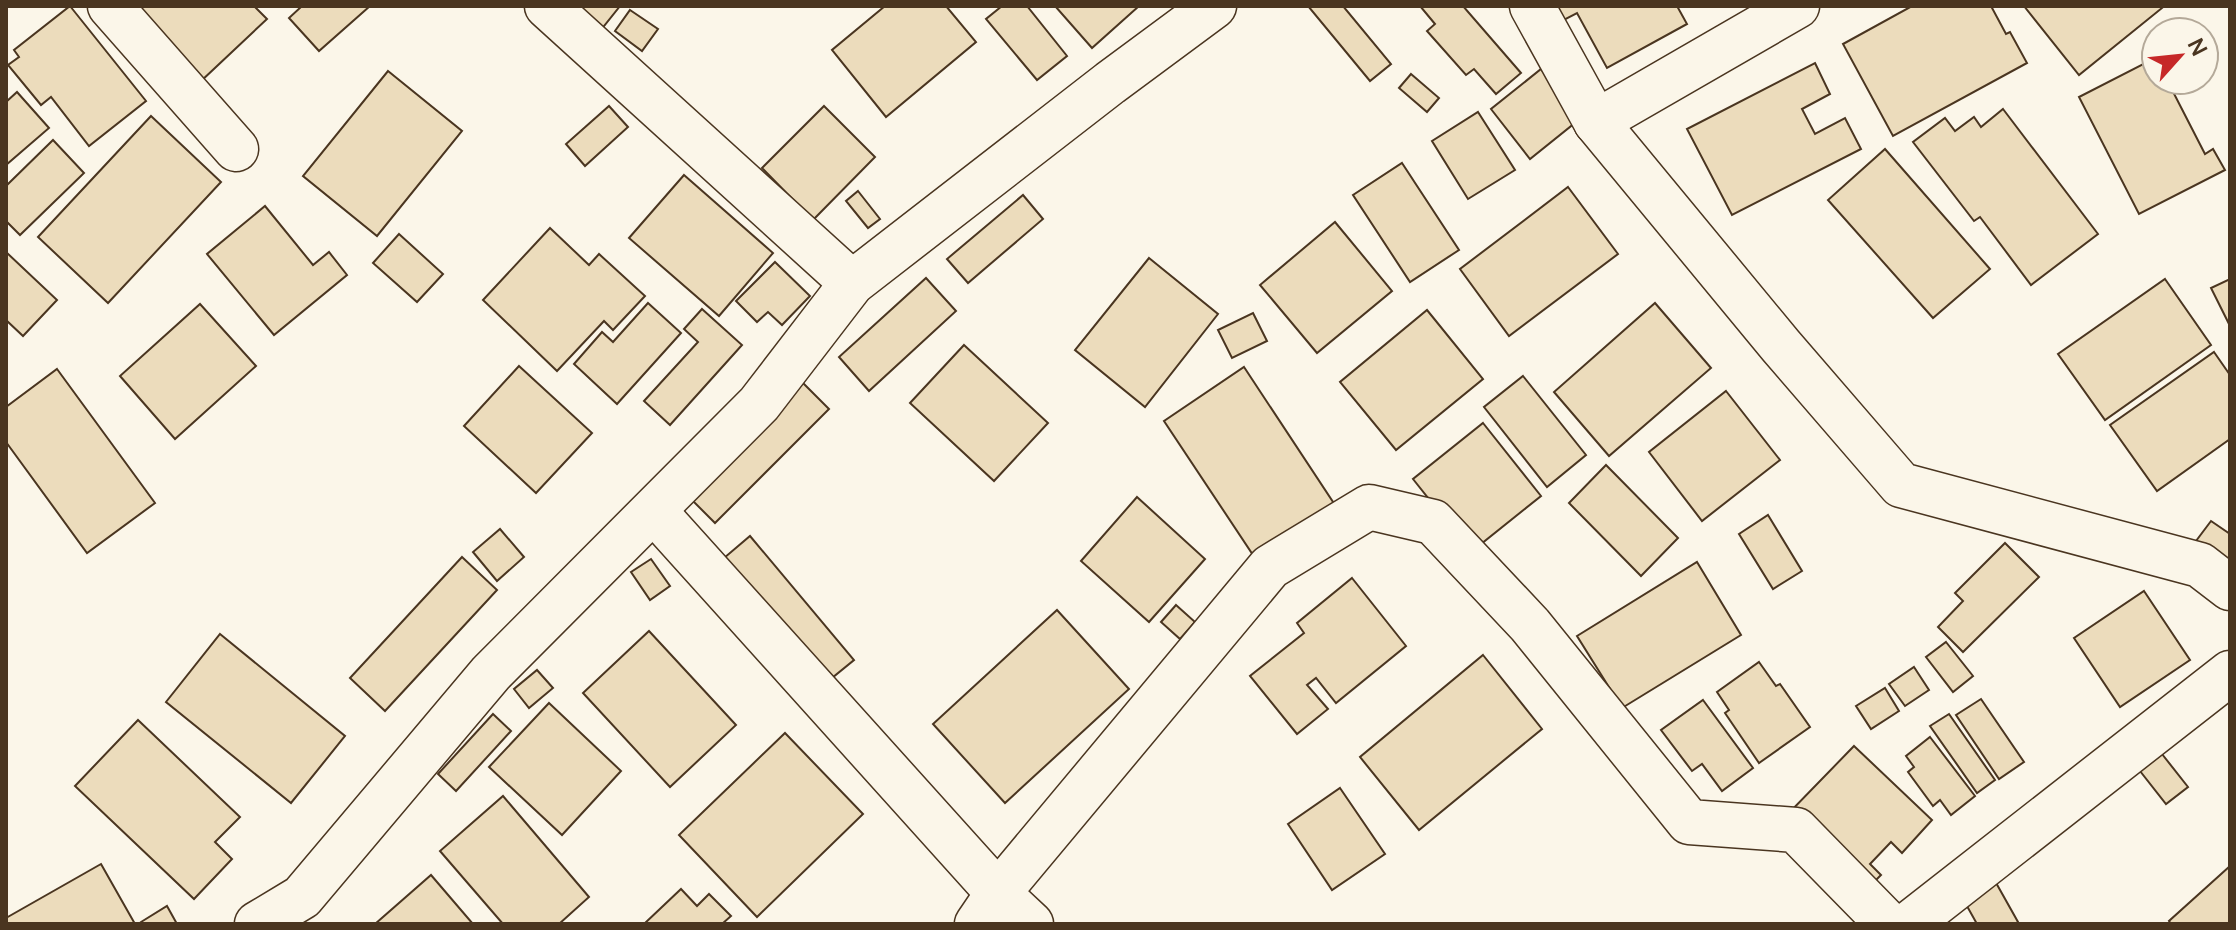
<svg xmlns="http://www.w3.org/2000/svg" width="2236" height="930" font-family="Manrope,sans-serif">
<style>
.building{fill:#ecdcbc;stroke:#4a3520;stroke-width:2}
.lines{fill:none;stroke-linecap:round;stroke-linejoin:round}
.street-casing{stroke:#4a3520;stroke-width:47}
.street{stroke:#fbf6e9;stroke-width:44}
</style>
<rect width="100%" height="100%" fill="#fbf6e9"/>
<g class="building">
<polygon points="70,6 146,101 89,146 51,97 41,105 8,65 19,57 14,50"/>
<polygon points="129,6 254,6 267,19 200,82"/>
<polygon points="302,6 370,6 319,51 289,18"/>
<polygon points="570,6 620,6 600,31"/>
<polygon points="885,6 946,6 976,42 886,117 832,50"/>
<polygon points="1002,6 1027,6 1067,56 1037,80 986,19"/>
<polygon points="1055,6 1139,6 1092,48"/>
<polygon points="1308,6 1343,6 1391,64 1370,81"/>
<polygon points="1420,6 1463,6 1521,73 1496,94 1474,69 1466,75 1427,31 1435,24"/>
<polygon points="1549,6 1677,6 1687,24 1607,68 1577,13 1558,23"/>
<polygon points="1912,6 1991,6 2006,34 2010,32 2027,63 1893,136 1843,44"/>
<polygon points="2024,6 2160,6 2162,8 2079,75"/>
<polygon points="630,10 658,29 642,51 615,31"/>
<polygon points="2155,58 2156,80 2167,80 2205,154 2213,149 2225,170 2139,214 2079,97"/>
<polygon points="1815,63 1830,94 1802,109 1815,134 1845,118 1861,149 1732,215 1687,129"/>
<polygon points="1541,69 1581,118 1530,159 1491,109"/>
<polygon points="388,71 462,131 377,236 303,176"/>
<polygon points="1411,74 1439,98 1427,112 1399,88"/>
<polygon points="17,92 49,128 6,165 6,102"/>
<polygon points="609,106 628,127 585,166 566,144"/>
<polygon points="824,106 875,157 813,220 762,168"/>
<polygon points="2003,109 2098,234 2031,285 1980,217 1974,221 1913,142 1945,118 1955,131 1974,117 1981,127"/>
<polygon points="1478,112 1515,170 1468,199 1432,141"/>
<polygon points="151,116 221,182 108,303 38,237"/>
<polygon points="53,140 84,173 20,235 6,221 6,186"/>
<polygon points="1885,149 1990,269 1933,318 1828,200"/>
<polygon points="1402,163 1459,250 1410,282 1353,195"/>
<polygon points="684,175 773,253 719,316 629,238"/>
<polygon points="1568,187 1618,254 1509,336 1460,269"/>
<polygon points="858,191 880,219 868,228 846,201"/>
<polygon points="1023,195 1043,219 968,283 947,259"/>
<polygon points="265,206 313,265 329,252 347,275 274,335 207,254"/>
<polygon points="1335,222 1392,291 1317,353 1260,285"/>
<polygon points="550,228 589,265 599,254 645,296 613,330 604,321 557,371 483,300"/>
<polygon points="399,234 443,274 417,302 373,263"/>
<polygon points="6,252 57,300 23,336 6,320"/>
<polygon points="1149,258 1218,314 1145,407 1075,350"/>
<polygon points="775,262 810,296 782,325 768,312 757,322 736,301"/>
<polygon points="926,278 956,311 869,391 839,357"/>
<polygon points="2165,279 2211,345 2105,420 2058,354"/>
<polygon points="2230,279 2230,326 2211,288"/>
<polygon points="648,303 681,333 617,404 574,364 602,332 613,342"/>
<polygon points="1655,303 1711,368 1609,456 1554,392"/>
<polygon points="200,304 256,366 175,439 120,376"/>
<polygon points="702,309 742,345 670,425 644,401 698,342 684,329"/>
<polygon points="1427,310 1483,379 1396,450 1340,382"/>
<polygon points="1253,313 1267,341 1232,358 1218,330"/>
<polygon points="964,345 1048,423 994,481 910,403"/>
<polygon points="2214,352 2230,375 2230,439 2157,491 2110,425"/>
<polygon points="519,366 592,433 536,493 464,426"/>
<polygon points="1244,367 1339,511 1259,564 1164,421"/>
<polygon points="57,369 155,503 87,553 6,442 6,407"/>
<polygon points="1523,376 1586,455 1547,487 1484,407"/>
<polygon points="801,381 829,409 715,523 686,494"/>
<polygon points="1726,391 1780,460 1702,521 1649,452"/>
<polygon points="1483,423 1541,496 1471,552 1413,479"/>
<polygon points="1606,465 1678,538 1641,576 1569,503"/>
<polygon points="1137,497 1205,559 1149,622 1081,561"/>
<polygon points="1768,515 1802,571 1773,589 1739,534"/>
<polygon points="2211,521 2230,534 2230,578 2190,549"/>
<polygon points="500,529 524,557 497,581 473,552"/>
<polygon points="750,536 854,660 827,682 724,558"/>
<polygon points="2005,543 2039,577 1963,652 1938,627 1963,601 1955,593"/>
<polygon points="462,557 497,590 385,711 350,678"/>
<polygon points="651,559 670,586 650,600 631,572"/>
<polygon points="1697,562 1741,635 1622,708 1577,636"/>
<polygon points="1352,578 1406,646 1336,703 1316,678 1307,685 1328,709 1297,734 1250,676 1304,633 1297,623"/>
<polygon points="2144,591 2190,660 2120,707 2074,638"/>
<polygon points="1176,605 1195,622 1180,639 1161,622"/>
<polygon points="1057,610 1129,689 1005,803 933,724"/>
<polygon points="649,631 736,725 670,787 583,693"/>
<polygon points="220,634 345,736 291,803 166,702"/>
<polygon points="1946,642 1973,676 1953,692 1926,657"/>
<polygon points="1483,655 1542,729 1419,830 1360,757"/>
<polygon points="1759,662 1776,686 1780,684 1810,727 1759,763 1725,713 1729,710 1717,692"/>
<polygon points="1914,667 1929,690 1905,706 1889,684"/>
<polygon points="537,670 553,688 529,708 514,689"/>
<polygon points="1885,688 1899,711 1871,729 1856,706"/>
<polygon points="1981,699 2024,762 1999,779 1956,715"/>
<polygon points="1703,700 1753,768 1722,791 1702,764 1692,771 1661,730"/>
<polygon points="549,703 621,771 562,835 489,767"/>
<polygon points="493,714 511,731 456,791 438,774"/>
<polygon points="1949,714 1995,780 1977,793 1930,726"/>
<polygon points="138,720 240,817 215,842 232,859 194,899 75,786"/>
<polygon points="785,733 863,814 757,917 679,835"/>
<polygon points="1930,737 1975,796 1951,815 1940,800 1933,806 1908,772 1914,767 1906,756"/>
<polygon points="1854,746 1932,820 1902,853 1891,842 1870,864 1881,875 1864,892 1785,817"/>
<polygon points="2162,754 2188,787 2166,804 2140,771"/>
<polygon points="1340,788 1385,854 1332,890 1288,824"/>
<polygon points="503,796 589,897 559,924 503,924 440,851"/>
<polygon points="101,864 135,924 6,924 6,918"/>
<polygon points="2230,866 2230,924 2171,924 2169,921"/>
<polygon points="431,875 473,924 375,924"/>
<polygon points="1995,881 2018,922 2015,924 1977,924 1963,899"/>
<polygon points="681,889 697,906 709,894 731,916 722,924 644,924"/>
<polygon points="167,906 177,924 142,924 141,922"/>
</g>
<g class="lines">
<g class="street-casing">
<g id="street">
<polyline points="110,6 236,149"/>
<polyline points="547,6 852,283"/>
<polyline points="1532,6 1596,122 1781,346 1901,485 2200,565 2230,588"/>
<polyline points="1596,122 1797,6"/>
<polyline points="654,511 998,893 1031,924"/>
<polyline points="257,924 302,897 491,673 759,404 852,283 1110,83 1214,6"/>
<polyline points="977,924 998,893 1270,567 1369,507 1433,522 1530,625 1689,822 1796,830 1888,924"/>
<polyline points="1909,924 2230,673"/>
</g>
</g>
<use href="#street" class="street"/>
</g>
<rect width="2236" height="930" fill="none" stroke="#4a3520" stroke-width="16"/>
<g transform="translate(2180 56) rotate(63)"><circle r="38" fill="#fbf6e9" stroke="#b4a999" stroke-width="2"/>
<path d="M0-6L14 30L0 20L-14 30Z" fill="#c62828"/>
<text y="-12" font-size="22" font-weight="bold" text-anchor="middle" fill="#4a3520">N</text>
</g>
</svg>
